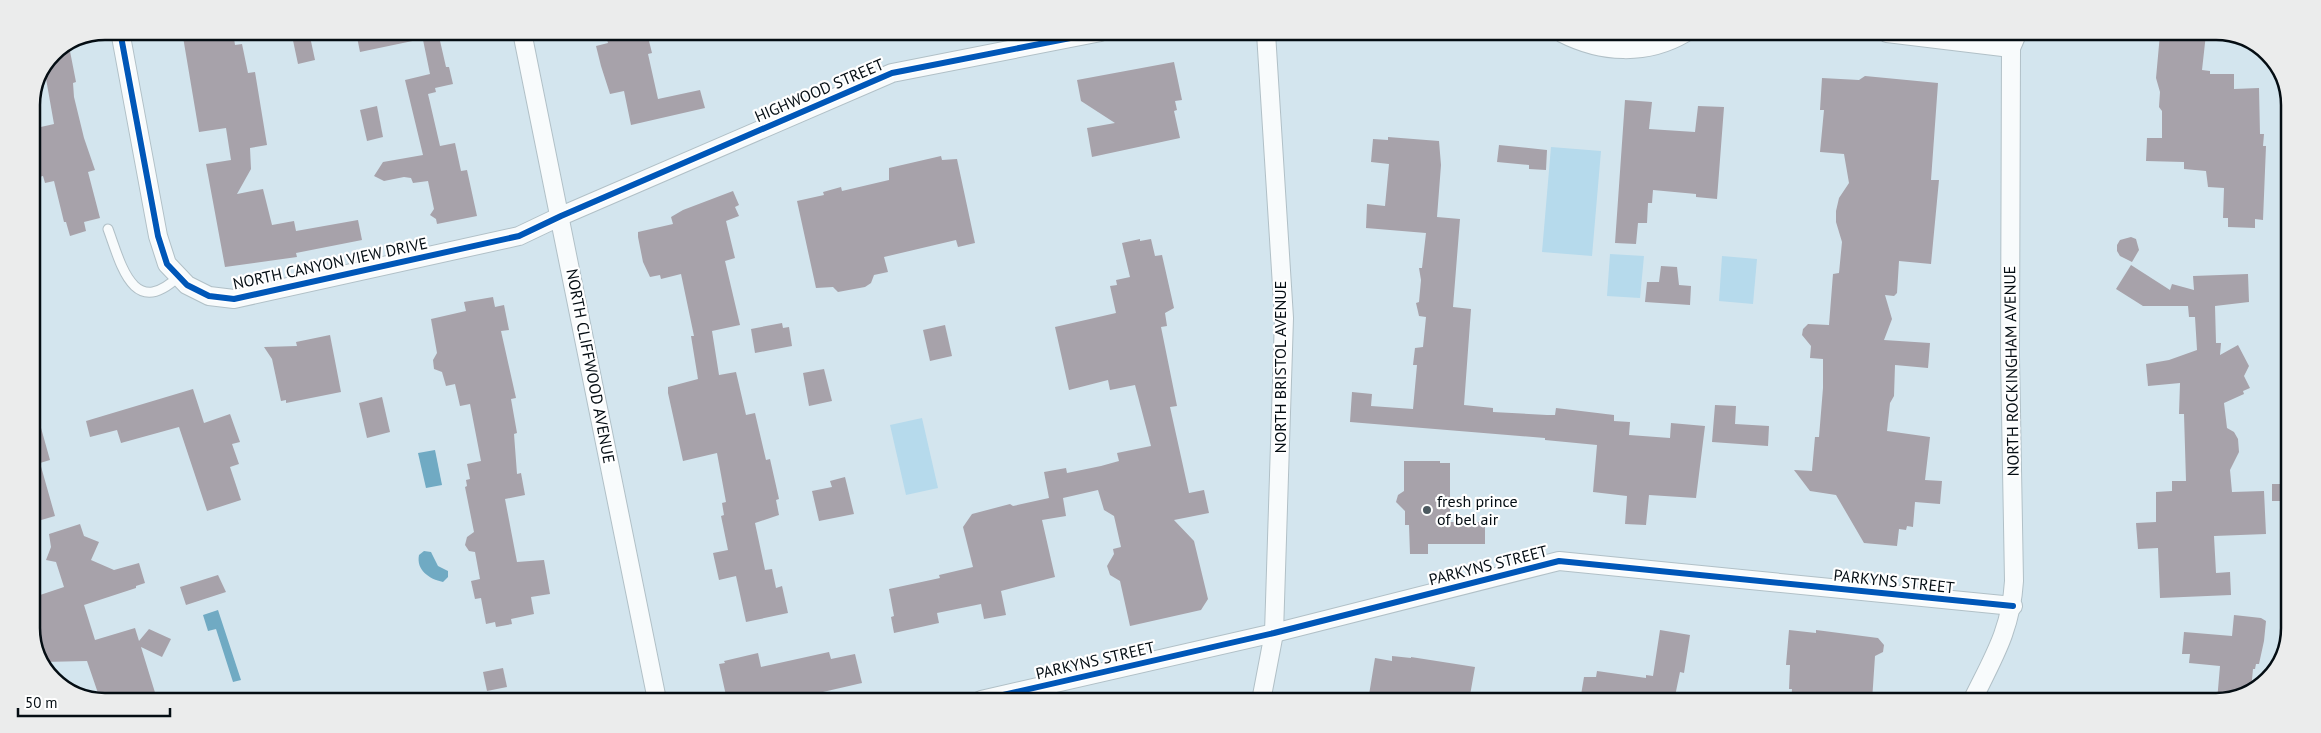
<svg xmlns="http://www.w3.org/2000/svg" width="2321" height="733" font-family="'PT Sans',sans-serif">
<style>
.green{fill:#b6daec}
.water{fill:#70aac3}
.building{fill:#a7a2aa}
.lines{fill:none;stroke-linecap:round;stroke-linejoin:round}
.service-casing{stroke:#b1c0c7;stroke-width:11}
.minor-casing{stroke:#b1c0c7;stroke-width:20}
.service{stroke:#f8fbfc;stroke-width:9}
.minor{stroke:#f8fbfc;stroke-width:18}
.cycleway-casing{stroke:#fff;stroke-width:9}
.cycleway{stroke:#0057b8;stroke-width:6}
.poi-dot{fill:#4c5960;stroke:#fff;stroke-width:2}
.labels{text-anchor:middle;stroke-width:4.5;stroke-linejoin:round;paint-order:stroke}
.street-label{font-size:16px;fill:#040d13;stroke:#fff}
.poi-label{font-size:16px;fill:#040d13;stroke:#fff;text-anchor:start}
.rim{fill:none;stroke:#040d13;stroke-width:2.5}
</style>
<rect width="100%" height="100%" fill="#d3e5ee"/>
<g class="green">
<polygon points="1551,147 1601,151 1592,256 1542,252"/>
<polygon points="1610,254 1644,256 1640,298 1607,296"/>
<polygon points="1722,256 1757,259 1753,304 1719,301"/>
<polygon points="922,418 938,488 906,495 890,425"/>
</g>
<g class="water">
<polygon points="435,450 442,485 426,488 418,453"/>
<path d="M424 551 431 552 438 566 448 571V577L443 582C429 579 416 570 419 555Z"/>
<polygon points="218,610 241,680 233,682 216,629 208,631 203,615"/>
</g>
<g class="building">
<polygon points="182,31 233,31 235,45 242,44 248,73 255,72 267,145 250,148 251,169 237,194 263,189 272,225 294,221 296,231 358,220 362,240 296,253 297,257 225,267 206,164 231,160 226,128 199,132"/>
<polygon points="291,31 309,32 315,60 298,64"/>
<polygon points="356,32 438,32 446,67 449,67 453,84 435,88 436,92 428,94 440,146 455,143 461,171 467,170 477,216 437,224 436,219 430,215 434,209 428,181 413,183 411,178 404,177 384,181 374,176 383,162 423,155 405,80 430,74 422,35 422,39 360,52"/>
<polygon points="605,32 628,32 630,38 647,33 652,53 648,54 658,99 700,90 705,108 631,125 624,91 610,94 601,66 596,46 608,43"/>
<polygon points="2160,34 2206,34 2202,70 2210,71 2210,74 2234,74 2234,89 2259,88 2260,134 2264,134 2263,146 2266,146 2263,220 2255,219 2255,228 2228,227 2228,218 2223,218 2224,188 2208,187 2206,171 2184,169 2184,162 2146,161 2147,138 2162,138 2162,111 2159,107 2160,92 2156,78"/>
<polygon points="69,46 76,82 73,83 74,97 84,138 95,170 88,172 100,218 84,222 86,231 70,236 66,222 64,222 54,181 45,183 43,176 39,177 31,146 31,143 35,142 32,129 54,124 45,73 53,53"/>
<polygon points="1174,62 1182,100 1175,101 1177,110 1174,111 1180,138 1092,157 1087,128 1115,123 1081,101 1077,80"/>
<polygon points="1865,76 1938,83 1931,180 1939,180 1931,264 1899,261 1897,293 1894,296 1885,295 1892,319 1884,340 1930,343 1928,368 1895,365 1894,396 1890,403 1887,431 1930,437 1925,480 1942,481 1940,504 1915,502 1913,527 1907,526 1906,530 1899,529 1897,546 1864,543 1836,495 1810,491 1794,470 1812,471 1815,437 1819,437 1823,388 1823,359 1810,358 1811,346 1802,335 1803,329 1808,324 1829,325 1833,274 1839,273 1842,242 1836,222 1836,211 1839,198 1849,183 1844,154 1820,152 1824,110 1820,110 1822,78 1859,80"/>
<polygon points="1625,100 1652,102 1649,129 1695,132 1698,106 1724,107 1717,199 1696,197 1696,194 1653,190 1652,203 1648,203 1647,223 1638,223 1636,244 1615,243"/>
<polygon points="377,106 383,137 367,141 360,110"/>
<polygon points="1388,137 1439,141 1441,165 1437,217 1460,219 1453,307 1471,309 1464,405 1493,408 1493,412 1547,415 1555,415 1556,408 1614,415 1614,421 1630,422 1629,435 1670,438 1671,423 1705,426 1696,498 1649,495 1646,525 1625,524 1627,496 1593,492 1597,445 1545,440 1545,438 1350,422 1352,392 1372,394 1371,406 1413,409 1417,365 1413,365 1415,348 1423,347 1426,317 1419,316 1416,303 1419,302 1421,280 1419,268 1422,268 1426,233 1366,228 1367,204 1385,206 1389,164 1371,162 1373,139 1388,140"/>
<polygon points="1499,145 1547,150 1546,170 1529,169 1529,165 1497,162"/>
<polygon points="941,156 942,160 957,159 975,243 958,247 956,240 884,257 888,272 874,275 871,283 865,287 838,292 833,287 816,288 797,201 824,195 823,192 841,187 842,191 889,180 889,168"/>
<polygon points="733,191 739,205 735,207 739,216 726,221 735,258 725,261 740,325 712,331 719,375 736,372 746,415 755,413 766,460 770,459 779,499 776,500 779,515 755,523 765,570 772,569 776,588 782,586 788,613 746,622 736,576 719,580 713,553 728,550 721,516 724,515 722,503 726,502 717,453 683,461 668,393 668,387 698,379 691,336 694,336 681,274 661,279 660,275 650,277 643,262 638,237 638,232 673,224 671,217 683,210"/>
<polygon points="2131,237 2136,239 2139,250 2132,262 2120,256 2117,251 2117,245 2120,240"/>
<polygon points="1140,239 1140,241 1151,239 1155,256 1162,255 1174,308 1165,313 1167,326 1161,327 1177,406 1170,407 1189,493 1204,490 1209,513 1174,520 1194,541 1208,599 1201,610 1130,626 1120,581 1110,575 1107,566 1114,554 1113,549 1121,547 1114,516 1104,510 1098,490 1063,498 1066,516 1042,520 1055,577 1001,591 1006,615 984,619 981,604 937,613 939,623 894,633 891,617 894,616 889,589 940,578 939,575 973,567 963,527 972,514 1010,504 1013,506 1049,498 1044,472 1066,468 1067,473 1101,466 1119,461 1117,453 1151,446 1135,385 1110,390 1108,380 1069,390 1055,327 1116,313 1110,286 1117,285 1116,280 1130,277 1122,243"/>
<polygon points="2131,265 2170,290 2172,284 2194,290 2193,276 2248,274 2249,302 2215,306 2216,343 2221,343 2220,355 2238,345 2249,366 2244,376 2250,388 2243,391 2244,394 2224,403 2227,428 2234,432 2238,439 2239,452 2230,470 2232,492 2264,491 2266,534 2214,536 2216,573 2230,572 2231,595 2160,598 2158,548 2138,549 2136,523 2156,522 2156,492 2172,491 2172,481 2186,481 2184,414 2179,414 2180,383 2148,386 2146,364 2169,360 2197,350 2195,317 2189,317 2188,306 2143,306 2116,289"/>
<polygon points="1661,266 1677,267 1679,285 1691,286 1690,305 1645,302 1647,282 1659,282"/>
<polygon points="493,297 495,307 504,305 509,330 501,331 516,398 511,399 517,433 514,434 517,474 521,473 525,495 505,499 517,562 544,560 550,594 531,597 534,614 511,619 512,624 496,627 495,622 486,624 481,598 475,599 471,581 480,579 475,552 469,551 465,545 467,537 474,532 465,487 467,486 466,480 470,479 467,464 481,461 470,404 460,406 455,384 446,386 442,372 434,369 433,360 437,353 431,319 466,311 464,302"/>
<polygon points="782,323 783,328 789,327 792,346 755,353 751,329"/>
<polygon points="945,325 952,356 930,361 923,330"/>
<polygon points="330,335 341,392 286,403 286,400 281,401 272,359 264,347 297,346 296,342"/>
<polygon points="824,369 832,401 809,406 803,373"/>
<polygon points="193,389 204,423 230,414 240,442 232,444 239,464 230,467 241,500 207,511 179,427 121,443 117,430 90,437 86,421"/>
<polygon points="382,397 390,432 367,438 359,403"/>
<polygon points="1715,405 1736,406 1735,424 1769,426 1768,446 1712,442"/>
<polygon points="36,410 50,460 40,463 55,516 31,523 31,411"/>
<polygon points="1404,461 1440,461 1440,463 1450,463 1450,522 1485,522 1485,544 1428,544 1428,554 1410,554 1409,525 1405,525 1405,511 1396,502 1398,495 1404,491"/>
<polygon points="845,477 854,514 819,521 812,491 832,487 830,481"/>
<rect x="2272" y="484" width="16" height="17"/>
<polygon points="80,524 84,536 99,542 91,560 114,570 139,563 145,583 136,586 136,588 84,605 95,640 135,628 139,641 149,629 171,639 162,657 141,647 157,699 100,699 87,661 43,662 31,617 31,598 64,587 56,562 46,560 51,547 49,534"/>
<polygon points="218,575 226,592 186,605 180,587"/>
<polygon points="2234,615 2261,618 2266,621 2264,641 2259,664 2256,664 2255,669 2253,669 2251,690 2217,701 2220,666 2189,663 2190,654 2182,654 2184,632 2232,636"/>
<polygon points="1660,630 1690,635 1684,673 1680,672 1674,701 1580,701 1584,677 1596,677 1597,671 1646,678 1646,675 1653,676"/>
<polygon points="1789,630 1816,633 1816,630 1878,638 1884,645 1883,652 1875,656 1872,701 1791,701 1792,689 1789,689 1790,665 1786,665"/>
<polygon points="829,652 831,659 855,654 862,683 788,700 727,700 719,664 725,663 724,661 758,653 761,667"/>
<polygon points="1392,656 1411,658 1411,657 1475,667 1469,701 1368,701 1375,658 1392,661"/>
<polygon points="503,668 507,687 487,691 483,672"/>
</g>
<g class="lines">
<g class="service-casing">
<path id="service" d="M108 229C121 264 133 320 179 276"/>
</g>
<g class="minor-casing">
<g id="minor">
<polyline points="120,31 158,236 167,264 187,285 209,296 234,299 519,236 561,216 892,73 1101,32"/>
<polyline points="522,32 657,700"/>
<path d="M1562 33C1601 53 1646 56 1685 33"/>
<polyline points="1887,33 2011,48"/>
<polyline points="981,700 1274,633 1559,561 2013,606"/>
<polyline points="1261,701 1274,633 1284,318 1266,33"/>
<path d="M1972 701C1993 658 2011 630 2014 581L2010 356 2011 48 2017 34"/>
</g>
</g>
<use href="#service" class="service"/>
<use href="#minor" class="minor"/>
<g class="cycleway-casing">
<g id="cycleway">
<polyline points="120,31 158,236 167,264 187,285 209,296 234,299 519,236 561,216 892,73 1101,32"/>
<polyline points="981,700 1274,633 1559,561 2013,606"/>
</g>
</g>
<use href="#cycleway" class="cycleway"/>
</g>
<circle class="poi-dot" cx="1427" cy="510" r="5"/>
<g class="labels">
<g class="street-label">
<text transform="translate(819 90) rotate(-23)" y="6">HIGHWOOD STREET</text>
<text transform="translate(330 263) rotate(-12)" y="6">NORTH CANYON VIEW DRIVE</text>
<text transform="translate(591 366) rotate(79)" y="6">NORTH CLIFFWOOD AVENUE</text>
<text transform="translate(1280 367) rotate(-90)" y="6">NORTH BRISTOL AVENUE</text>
<text transform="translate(2011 371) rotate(-91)" y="6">NORTH ROCKINGHAM AVENUE</text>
<text transform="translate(1488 565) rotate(-14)" y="6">PARKYNS STREET</text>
<text transform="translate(1894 581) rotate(6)" y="6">PARKYNS STREET</text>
<text transform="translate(1095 660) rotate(-13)" y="6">PARKYNS STREET</text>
</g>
<g class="poi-label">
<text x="1437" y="507">fresh prince<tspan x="1437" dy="18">of bel air</tspan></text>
</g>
</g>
<path d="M0 0H2321V733H0ZM105 40H2216A65 65 0 0 1 2281 105V628A65 65 0 0 1 2216 693H105A65 65 0 0 1 40 628V105A65 65 0 0 1 105 40Z" fill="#ebecec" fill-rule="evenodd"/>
<path class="rim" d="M105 40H2216A65 65 0 0 1 2281 105V628A65 65 0 0 1 2216 693H105A65 65 0 0 1 40 628V105A65 65 0 0 1 105 40Z"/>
<path d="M18 708v8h152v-8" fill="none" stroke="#040d13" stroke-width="2.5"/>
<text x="25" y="708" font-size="15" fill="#040d13" stroke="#ffffff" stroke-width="4" paint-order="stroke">50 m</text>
</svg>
